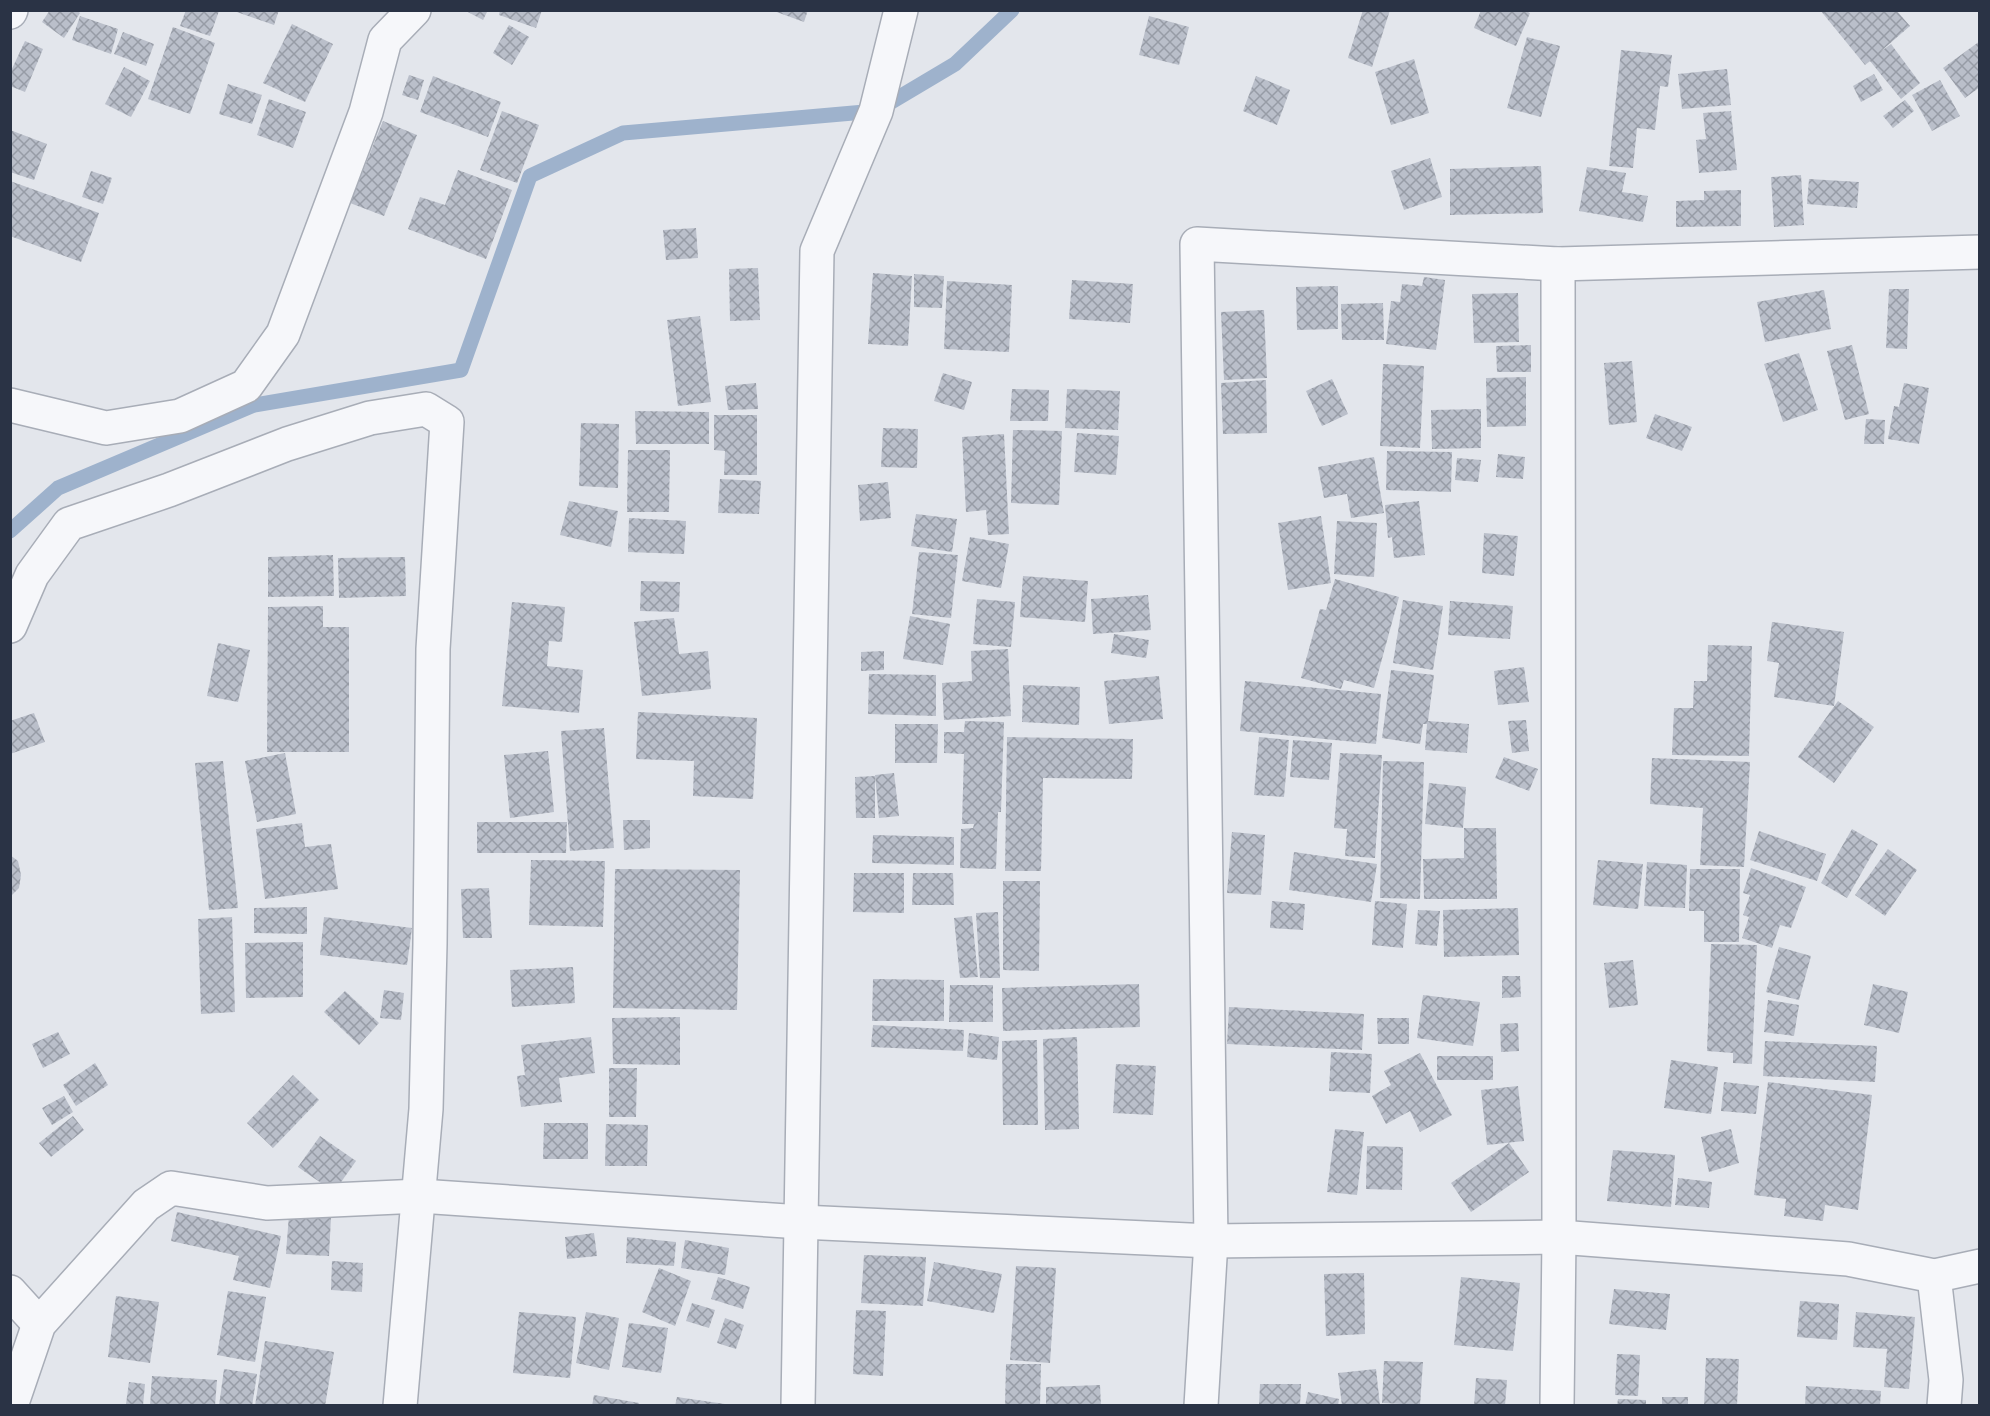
<svg xmlns="http://www.w3.org/2000/svg" width="1990" height="1416" font-family="Montserrat,sans-serif">
<style>
.lines{fill:none;stroke-linecap:round;stroke-linejoin:round}
.stream{stroke:#9eb2cc;stroke-width:15}
.building{fill:url(#building-cross-hatch)}
.street-casing{stroke:#a8adb7;stroke-width:36}
.street{stroke:#f6f7fa;stroke-width:33}
</style>
<defs>
<pattern id="building-cross-hatch" width="8" height="8" patternUnits="userSpaceOnUse" patternTransform="scale(1.5)"><rect width="8" height="8" fill="#babfca"/><path d="M0 0l8 8M0 8l8-8" fill="none" stroke="#979ca6"/></pattern>
</defs>
<rect width="100%" height="100%" fill="#e3e6ec"/>
<g class="lines">
<polyline class="stream" points="10,531 58,488 254,405 461,370 530,176 623,133 876,111 955,64 1012,10"/>
</g>
<g class="building">
<polygon points="50,10 77,10 80,13 64,38 42,22"/>
<polygon points="186,10 219,11 210,36 180,26"/>
<polygon points="231,10 279,10 274,25"/>
<polygon points="464,10 488,10 483,20"/>
<polygon points="500,10 542,10 536,28 499,15"/>
<polygon points="771,10 808,10 804,22"/>
<polygon points="1363,10 1390,10 1372,67 1348,58"/>
<polygon points="1481,10 1524,10 1530,13 1516,46 1474,28"/>
<polygon points="1820,10 1896,10 1910,26 1880,52 1891,44 1920,83 1901,99 1870,61 1865,65"/>
<polygon points="80,16 118,29 111,54 72,40"/>
<polygon points="1149,16 1189,27 1179,65 1139,55"/>
<polygon points="292,24 333,44 305,102 263,83"/>
<polygon points="509,25 529,37 512,65 493,53"/>
<polygon points="173,27 215,43 190,114 148,99"/>
<polygon points="123,32 154,44 146,66 114,54"/>
<polygon points="1527,37 1560,46 1541,117 1507,108"/>
<polygon points="25,41 43,49 25,92 10,86 10,73"/>
<polygon points="1980,41 1980,87 1965,98 1943,68"/>
<polygon points="1621,50 1672,55 1668,87 1660,86 1655,130 1637,128 1633,168 1609,166"/>
<polygon points="1414,59 1429,113 1391,125 1375,72"/>
<polygon points="124,67 150,81 131,117 105,104"/>
<polygon points="1727,69 1731,105 1682,109 1678,74"/>
<polygon points="1874,74 1883,90 1861,102 1853,86"/>
<polygon points="409,75 424,80 418,100 402,95"/>
<polygon points="433,76 501,102 488,137 420,112"/>
<polygon points="1256,76 1290,90 1277,125 1243,111"/>
<polygon points="1940,80 1960,116 1932,131 1912,95"/>
<polygon points="228,84 262,95 252,124 219,114"/>
<polygon points="269,99 306,112 293,148 257,135"/>
<polygon points="1905,100 1914,111 1893,128 1883,116"/>
<polygon points="502,111 539,125 517,183 480,170"/>
<polygon points="1731,111 1737,170 1699,173 1696,140 1706,139 1703,113"/>
<polygon points="383,121 417,135 384,216 350,203"/>
<polygon points="10,130 47,144 34,180 10,172"/>
<polygon points="1430,158 1442,197 1404,210 1391,171"/>
<polygon points="1541,166 1543,213 1450,215 1450,169"/>
<polygon points="1587,167 1626,173 1622,192 1648,196 1643,222 1579,211"/>
<polygon points="458,170 512,190 486,259 408,229 420,197 445,205"/>
<polygon points="91,171 112,178 103,204 82,197"/>
<polygon points="1801,175 1804,225 1774,227 1771,177"/>
<polygon points="1809,179 1859,182 1857,208 1807,204"/>
<polygon points="10,181 99,213 81,262 10,236"/>
<polygon points="1741,190 1741,226 1676,227 1676,201 1704,200 1704,191"/>
<polygon points="696,228 698,258 666,260 663,230"/>
<polygon points="758,268 760,320 730,321 729,269"/>
<polygon points="873,273 912,276 908,346 868,344"/>
<polygon points="914,274 944,276 942,308 914,307"/>
<polygon points="1424,277 1445,280 1436,350 1386,344 1391,301 1400,302 1402,284 1422,286"/>
<polygon points="1072,280 1133,284 1130,323 1069,319"/>
<polygon points="947,281 1012,285 1009,352 944,349"/>
<polygon points="1338,286 1338,329 1297,330 1296,287"/>
<polygon points="1889,289 1909,289 1907,349 1886,348"/>
<polygon points="1824,290 1831,329 1765,342 1757,302"/>
<polygon points="1518,293 1519,342 1474,343 1472,294"/>
<polygon points="1383,303 1384,340 1342,340 1341,304"/>
<polygon points="1264,310 1267,378 1224,380 1221,312"/>
<polygon points="700,316 711,402 678,406 667,320"/>
<polygon points="1531,345 1531,372 1497,372 1496,346"/>
<polygon points="1852,345 1869,414 1845,420 1827,351"/>
<polygon points="1799,353 1818,410 1783,422 1764,364"/>
<polygon points="1632,361 1637,422 1609,425 1604,363"/>
<polygon points="1383,364 1424,366 1420,448 1380,446"/>
<polygon points="943,373 972,382 964,410 934,401"/>
<polygon points="1526,377 1526,426 1487,427 1486,378"/>
<polygon points="1332,379 1348,414 1322,426 1306,391"/>
<polygon points="1266,380 1267,433 1223,434 1221,383"/>
<polygon points="756,383 758,409 728,410 725,386"/>
<polygon points="1904,383 1929,388 1919,444 1888,439 1894,406 1899,407"/>
<polygon points="1012,389 1049,390 1048,421 1010,421"/>
<polygon points="1067,389 1120,391 1118,430 1065,428"/>
<polygon points="1481,409 1481,448 1432,449 1431,410"/>
<polygon points="635,411 709,412 709,444 636,444"/>
<polygon points="1655,414 1692,427 1682,451 1646,438"/>
<polygon points="714,415 757,415 757,475 724,475 725,451 714,450"/>
<polygon points="1866,419 1885,420 1884,444 1864,444"/>
<polygon points="581,423 619,424 618,488 579,486"/>
<polygon points="883,428 918,429 917,468 881,467"/>
<polygon points="1013,430 1062,431 1059,505 1011,503"/>
<polygon points="1077,433 1119,436 1116,475 1074,472"/>
<polygon points="1004,434 1009,534 988,535 986,510 966,512 962,437"/>
<polygon points="628,450 670,450 669,512 627,512"/>
<polygon points="1387,451 1452,452 1451,492 1386,490"/>
<polygon points="1498,454 1525,457 1523,479 1496,477"/>
<polygon points="1374,457 1384,513 1351,518 1347,494 1324,498 1318,467"/>
<polygon points="1457,458 1481,460 1478,482 1455,480"/>
<polygon points="720,479 761,481 759,514 718,513"/>
<polygon points="888,482 891,518 860,521 858,485"/>
<polygon points="569,501 618,511 611,547 560,535"/>
<polygon points="1419,501 1425,555 1394,558 1392,537 1388,538 1385,505"/>
<polygon points="916,514 957,519 952,552 911,546"/>
<polygon points="1321,516 1331,583 1288,590 1278,523"/>
<polygon points="629,518 686,521 684,554 628,552"/>
<polygon points="1337,521 1377,523 1374,577 1334,574"/>
<polygon points="1484,533 1518,536 1514,576 1482,573"/>
<polygon points="970,537 1009,544 1001,588 962,581"/>
<polygon points="919,552 958,555 951,618 912,614"/>
<polygon points="333,555 334,596 268,597 268,557"/>
<polygon points="405,557 406,596 339,598 338,558"/>
<polygon points="1023,576 1088,581 1085,622 1020,617"/>
<polygon points="1335,579 1399,597 1374,688 1344,680 1341,689 1301,678 1320,609 1326,610"/>
<polygon points="641,581 680,582 679,612 640,611"/>
<polygon points="1148,595 1151,630 1093,634 1091,599"/>
<polygon points="977,599 1015,602 1011,647 973,644"/>
<polygon points="1403,600 1443,606 1433,670 1393,663"/>
<polygon points="1450,601 1513,606 1510,639 1448,635"/>
<polygon points="512,602 565,607 562,642 549,641 547,666 583,670 579,713 502,706"/>
<polygon points="323,606 323,627 349,627 349,752 267,752 268,607"/>
<polygon points="910,616 950,624 943,665 903,659"/>
<polygon points="674,618 679,654 708,651 711,689 642,696 634,622"/>
<polygon points="1772,622 1844,632 1834,706 1774,697 1779,663 1767,661"/>
<polygon points="1114,634 1149,640 1146,658 1111,653"/>
<polygon points="218,643 250,650 238,702 207,696"/>
<polygon points="1708,645 1752,646 1749,756 1672,755 1674,708 1693,708 1694,681 1707,681"/>
<polygon points="1008,649 1011,716 944,720 942,683 972,681 971,651"/>
<polygon points="884,651 884,670 861,671 861,652"/>
<polygon points="1524,667 1529,702 1498,705 1494,671"/>
<polygon points="1391,670 1434,675 1428,721 1469,724 1467,753 1425,750 1427,724 1423,724 1420,744 1382,738"/>
<polygon points="869,674 936,675 936,716 868,714"/>
<polygon points="1159,676 1163,719 1109,724 1104,681"/>
<polygon points="1245,681 1381,694 1376,744 1240,731"/>
<polygon points="1023,685 1080,687 1079,725 1022,722"/>
<polygon points="1838,701 1874,727 1834,783 1798,757"/>
<polygon points="638,712 757,718 753,799 693,796 694,761 636,759"/>
<polygon points="34,713 45,742 10,754 10,721"/>
<polygon points="1526,720 1529,751 1512,753 1508,721"/>
<polygon points="965,721 1004,722 1001,812 998,812 996,869 960,868 961,829 973,828 974,824 962,824 964,754 944,753 944,732 964,732"/>
<polygon points="895,724 938,724 937,763 895,763"/>
<polygon points="604,728 614,848 570,851 561,731"/>
<polygon points="1007,737 1133,739 1132,779 1043,778 1041,871 1005,871"/>
<polygon points="1259,737 1289,740 1284,797 1254,795"/>
<polygon points="1293,740 1332,743 1329,780 1290,777"/>
<polygon points="548,751 554,812 510,818 504,755"/>
<polygon points="285,753 296,814 257,822 245,761"/>
<polygon points="1340,753 1382,755 1375,858 1345,856 1347,829 1334,828"/>
<polygon points="1504,757 1538,769 1529,791 1495,778"/>
<polygon points="1652,758 1750,762 1744,867 1700,865 1703,808 1650,804"/>
<polygon points="223,761 238,908 209,910 195,763"/>
<polygon points="1383,761 1424,762 1420,899 1380,898"/>
<polygon points="894,773 899,816 879,818 875,775"/>
<polygon points="875,776 875,818 856,818 855,777"/>
<polygon points="1429,783 1466,787 1463,828 1425,824"/>
<polygon points="623,820 650,820 650,848 624,850"/>
<polygon points="477,822 567,822 566,853 477,853"/>
<polygon points="302,823 305,847 331,844 338,889 265,899 256,829"/>
<polygon points="1464,828 1496,828 1497,899 1424,899 1423,859 1464,858"/>
<polygon points="1852,829 1878,844 1847,898 1821,883"/>
<polygon points="1759,831 1826,854 1817,881 1750,860"/>
<polygon points="1232,832 1265,835 1261,895 1227,893"/>
<polygon points="873,835 954,837 954,865 872,863"/>
<polygon points="1888,849 1917,870 1885,916 1855,895"/>
<polygon points="1294,852 1377,864 1371,902 1289,890"/>
<polygon points="10,855 18,861 21,875 19,888 10,897"/>
<polygon points="531,860 605,861 603,927 529,925"/>
<polygon points="1598,860 1643,864 1638,909 1593,905"/>
<polygon points="1647,862 1687,865 1685,908 1644,906"/>
<polygon points="1751,868 1806,887 1791,928 1780,925 1772,948 1742,938 1749,917 1743,915 1750,895 1743,893"/>
<polygon points="615,869 740,870 737,1010 613,1008"/>
<polygon points="1690,869 1740,869 1739,942 1704,942 1704,911 1689,911"/>
<polygon points="854,873 904,873 904,913 853,912"/>
<polygon points="913,873 953,873 954,905 912,905"/>
<polygon points="1003,881 1040,881 1039,971 1003,970"/>
<polygon points="489,888 492,938 463,938 461,889"/>
<polygon points="1272,901 1305,904 1303,930 1270,928"/>
<polygon points="1375,901 1407,904 1403,948 1372,945"/>
<polygon points="307,907 307,934 254,933 254,908"/>
<polygon points="1518,908 1519,955 1444,957 1443,910"/>
<polygon points="1418,910 1440,911 1437,946 1415,944"/>
<polygon points="998,912 1000,978 980,978 976,913"/>
<polygon points="972,916 978,977 960,978 954,918"/>
<polygon points="232,917 235,1012 201,1014 198,919"/>
<polygon points="324,917 412,928 407,965 320,955"/>
<polygon points="303,942 303,997 246,998 245,943"/>
<polygon points="1711,944 1757,945 1752,1064 1733,1063 1733,1053 1707,1051"/>
<polygon points="1779,947 1811,956 1799,1000 1766,992"/>
<polygon points="1633,960 1638,1005 1609,1008 1604,963"/>
<polygon points="573,967 575,1003 512,1007 510,970"/>
<polygon points="1502,976 1520,976 1521,997 1502,998"/>
<polygon points="873,979 944,980 944,1021 872,1021"/>
<polygon points="1139,984 1140,1027 1003,1031 1002,988"/>
<polygon points="1873,984 1908,992 1899,1033 1864,1025"/>
<polygon points="950,985 993,985 993,1022 949,1022"/>
<polygon points="384,990 404,993 401,1020 380,1018"/>
<polygon points="345,991 379,1023 359,1045 324,1012"/>
<polygon points="1423,995 1480,1002 1473,1046 1417,1038"/>
<polygon points="1768,1000 1799,1005 1794,1036 1764,1032"/>
<polygon points="1229,1007 1364,1014 1362,1050 1227,1044"/>
<polygon points="680,1017 680,1065 613,1064 612,1018"/>
<polygon points="1377,1018 1409,1018 1409,1044 1378,1044"/>
<polygon points="1518,1023 1519,1051 1501,1052 1500,1024"/>
<polygon points="873,1025 964,1030 963,1051 871,1047"/>
<polygon points="58,1032 70,1054 43,1068 32,1044"/>
<polygon points="969,1033 999,1037 997,1060 967,1057"/>
<polygon points="591,1037 595,1073 559,1078 562,1102 521,1107 517,1076 525,1075 521,1045"/>
<polygon points="1077,1037 1079,1129 1045,1130 1043,1039"/>
<polygon points="1037,1040 1038,1125 1003,1125 1002,1041"/>
<polygon points="1765,1041 1877,1046 1875,1082 1763,1076"/>
<polygon points="1331,1052 1372,1054 1370,1093 1329,1091"/>
<polygon points="1420,1053 1452,1115 1420,1132 1410,1111 1386,1124 1372,1096 1391,1085 1384,1071"/>
<rect x="1437" y="1056" width="56" height="24"/>
<polygon points="1671,1060 1718,1067 1711,1114 1664,1108"/>
<polygon points="95,1063 108,1085 76,1106 63,1085"/>
<polygon points="1116,1064 1156,1066 1153,1115 1113,1113"/>
<polygon points="609,1068 637,1068 636,1117 609,1117"/>
<polygon points="293,1075 319,1100 273,1148 247,1123"/>
<polygon points="1724,1082 1759,1086 1756,1114 1721,1111"/>
<polygon points="1768,1082 1872,1095 1858,1210 1825,1205 1823,1221 1784,1216 1786,1199 1754,1195"/>
<polygon points="1518,1086 1524,1141 1487,1145 1481,1090"/>
<polygon points="64,1096 73,1112 52,1125 42,1108"/>
<polygon points="73,1116 84,1130 51,1157 39,1143"/>
<polygon points="544,1123 588,1123 588,1159 543,1159"/>
<polygon points="606,1124 648,1125 647,1166 605,1166"/>
<polygon points="1335,1129 1364,1132 1357,1195 1327,1192"/>
<polygon points="1731,1129 1739,1163 1709,1172 1701,1137"/>
<polygon points="320,1136 356,1161 334,1192 298,1167"/>
<polygon points="1509,1143 1529,1172 1471,1212 1451,1183"/>
<polygon points="1367,1146 1403,1147 1402,1190 1366,1189"/>
<polygon points="1613,1150 1675,1155 1671,1207 1607,1201"/>
<polygon points="1678,1178 1712,1182 1709,1208 1675,1205"/>
<polygon points="177,1212 281,1236 270,1288 233,1280 239,1256 171,1241"/>
<polygon points="289,1214 331,1217 329,1256 286,1254"/>
<polygon points="594,1233 597,1256 567,1259 565,1237"/>
<polygon points="627,1237 676,1242 674,1266 626,1263"/>
<polygon points="685,1240 729,1248 725,1275 681,1268"/>
<polygon points="864,1255 926,1257 923,1306 861,1303"/>
<polygon points="332,1261 363,1263 362,1292 331,1290"/>
<polygon points="934,1262 1002,1274 994,1313 927,1301"/>
<polygon points="1016,1266 1056,1268 1050,1363 1010,1360"/>
<polygon points="659,1268 691,1281 675,1326 642,1312"/>
<polygon points="1364,1273 1365,1334 1326,1336 1324,1274"/>
<polygon points="718,1277 750,1287 743,1309 711,1299"/>
<polygon points="1461,1277 1520,1283 1513,1351 1454,1345"/>
<polygon points="1614,1289 1670,1294 1666,1330 1609,1324"/>
<polygon points="228,1291 266,1297 255,1362 217,1355"/>
<polygon points="116,1296 159,1302 150,1363 108,1357"/>
<polygon points="1800,1301 1839,1304 1837,1340 1797,1337"/>
<polygon points="692,1303 715,1310 709,1328 686,1321"/>
<polygon points="856,1310 886,1311 883,1376 853,1374"/>
<polygon points="519,1312 576,1317 570,1378 513,1373"/>
<polygon points="586,1312 619,1318 609,1370 576,1363"/>
<polygon points="1856,1312 1915,1317 1909,1389 1884,1387 1887,1349 1853,1347"/>
<polygon points="725,1318 744,1325 736,1349 717,1343"/>
<polygon points="629,1323 668,1328 661,1373 622,1367"/>
<polygon points="265,1341 334,1352 325,1406 255,1406"/>
<polygon points="1617,1354 1640,1355 1638,1396 1615,1395"/>
<polygon points="1706,1358 1739,1359 1737,1406 1704,1406"/>
<polygon points="1384,1361 1423,1362 1420,1405 1382,1403"/>
<polygon points="1006,1364 1041,1364 1040,1406 1005,1406"/>
<polygon points="224,1369 257,1374 252,1406 219,1406"/>
<polygon points="1376,1369 1380,1406 1342,1406 1338,1373"/>
<polygon points="152,1376 217,1380 215,1406 150,1406"/>
<polygon points="1476,1378 1507,1380 1505,1406 1474,1406"/>
<polygon points="129,1382 145,1384 143,1406 126,1404"/>
<polygon points="1260,1384 1301,1384 1300,1406 1259,1406"/>
<polygon points="1100,1385 1101,1406 1046,1406 1046,1387"/>
<polygon points="1806,1386 1881,1391 1880,1406 1805,1406"/>
<polygon points="1308,1392 1339,1399 1338,1406 1305,1406"/>
<polygon points="594,1395 639,1403 638,1406 592,1406"/>
<polygon points="677,1397 725,1404 724,1406 675,1406"/>
<rect x="1662" y="1397" width="26" height="9"/>
<polygon points="1618,1399 1646,1400 1646,1406 1617,1406"/>
</g>
<g class="lines">
<g class="street-casing">
<g id="street">
<polyline points="10,12 11,10"/>
<polyline points="10,405 106,428 180,416 246,386 283,334 366,112 385,40 414,10"/>
<polyline points="10,626 32,575 69,524 169,490 287,444 370,418 426,409 447,422 433,649 430,944 426,1109 400,1406"/>
<polyline points="1934,1276 1946,1380 1944,1406"/>
<polyline points="10,1292 39,1324"/>
<polyline points="11,1406 39,1324 146,1205 171,1188 267,1203 420,1196 801,1222 1211,1241 1559,1237 1848,1259 1934,1276 1980,1266"/>
<polyline points="798,1406 817,251 876,111 901,10"/>
<polyline points="1201,1406 1211,1241 1197,244 1558,264 1980,252"/>
<polyline points="1557,1406 1559,1237 1558,264"/>
</g>
</g>
<use href="#street" class="street"/>
</g>
<rect width="1990" height="1416" fill="none" stroke="#2a3345" stroke-width="24"/>
</svg>
